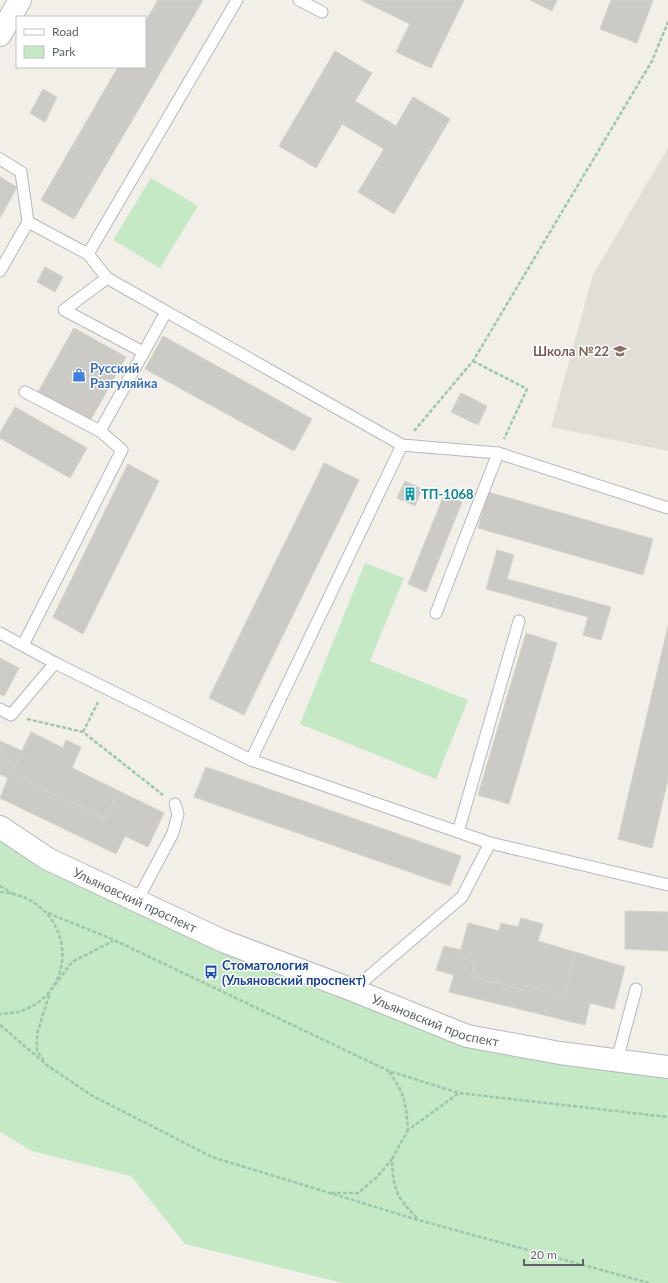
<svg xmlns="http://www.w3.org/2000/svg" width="668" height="1283" font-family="Lato,sans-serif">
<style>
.education{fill:#e1ded6}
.green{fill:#c5e8c5}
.building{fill:#cccac5;stroke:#d6d1c6}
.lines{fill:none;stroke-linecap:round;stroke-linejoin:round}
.service-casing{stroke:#b5b8bc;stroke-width:13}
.minor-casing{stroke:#b5b8bc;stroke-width:24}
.path{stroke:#9cc7a9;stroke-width:2.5;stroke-dasharray:4 2;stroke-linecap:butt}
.service{stroke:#fff;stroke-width:11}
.minor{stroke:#fff;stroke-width:22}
.labels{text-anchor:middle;stroke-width:3;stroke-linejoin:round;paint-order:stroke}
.education-label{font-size:13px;font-weight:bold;fill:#785e54;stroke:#fff;text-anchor:end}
.shop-label{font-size:13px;font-weight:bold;fill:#366cbe;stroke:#fff;text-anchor:start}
.culture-label{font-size:13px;font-weight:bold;fill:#0d838f;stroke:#fff;text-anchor:start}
.street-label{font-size:13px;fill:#5f6368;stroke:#fff}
.transit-label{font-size:13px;font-weight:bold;fill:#164399;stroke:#fff;text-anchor:start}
</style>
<rect width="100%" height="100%" fill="#f1efe8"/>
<polygon class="education" points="668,148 668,451 551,427 593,275"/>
<g class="green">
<polygon points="151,178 198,206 160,268 113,240"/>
<polygon points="365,563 404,578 370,661 468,700 436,779 300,724"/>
<polygon points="0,827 48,859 467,1036 668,1067 668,1283 343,1283 185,1244 131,1176 32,1151 0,1132"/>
</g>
<g class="building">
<polygon points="158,0 203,0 74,219 41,200 118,67 145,67 145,22"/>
<polygon points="361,0 464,0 431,68 396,52 410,24"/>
<polygon points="530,0 557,0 552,11"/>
<polygon points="611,0 653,0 637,43 600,29"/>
<polygon points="335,51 372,73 355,101 396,126 413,97 450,119 394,214 358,192 384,149 342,124 316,168 279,146"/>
<polygon points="43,89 57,97 45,122 30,113"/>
<polygon points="0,177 17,187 0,218"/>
<polygon points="45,267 63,277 55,292 37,282"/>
<polygon points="74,328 126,357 90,421 38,392"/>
<polygon points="163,336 312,419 294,451 145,369"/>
<polygon points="461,393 487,406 478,425 451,412"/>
<polygon points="15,407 87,448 70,478 0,438 0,433"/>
<polygon points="324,463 359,480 244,715 209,698"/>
<polygon points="128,464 159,481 83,634 53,617"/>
<polygon points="405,481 422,489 415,506 397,498"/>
<polygon points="488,492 653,539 643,575 478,528"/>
<polygon points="444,495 462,502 426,592 408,584"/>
<polygon points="497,550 514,555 507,579 611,607 601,640 583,635 588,617 486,589"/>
<polygon points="668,626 668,779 652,848 618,839"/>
<polygon points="526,633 557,643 509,804 478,795"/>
<polygon points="0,658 19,668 4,696 0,694"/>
<polygon points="31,732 63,748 66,740 81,747 72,768 119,791 105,819 11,773"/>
<polygon points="0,741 22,751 11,773 105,819 119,791 164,813 148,847 125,836 116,854 0,798 8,778 0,774"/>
<polygon points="206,767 461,856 450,886 194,797"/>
<polygon points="625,911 668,912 668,951 625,949"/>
<polygon points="521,918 543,924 538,941 575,952 564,996 525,985 523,990 471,976 475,962 459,957 468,923 499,931 501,923 518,927"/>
<polygon points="444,946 461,950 459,957 475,962 471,976 523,990 525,985 564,996 575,952 625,967 614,1009 590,1003 585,1025 449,992 454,975 436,970"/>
</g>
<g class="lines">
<g class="service-casing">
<g id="service">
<polyline points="299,0 322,12"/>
<polyline points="0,159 21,172 28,222 0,271"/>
<polyline points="28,222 88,254 237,0"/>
<polyline points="88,254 107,278 402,445 498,453"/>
<polyline points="107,278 64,310 143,352"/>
<polyline points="100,431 166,312"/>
<polyline points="436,613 498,453 668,508"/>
<polyline points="0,633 55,663 251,760 490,843 668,885"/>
<polyline points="23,645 122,450 100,431 25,392"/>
<polyline points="0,709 11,715 55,663"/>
<polyline points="251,760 402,445"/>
<polyline points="458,832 519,621"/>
<polyline points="137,901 173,833 178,814 175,804"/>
<polyline points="353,990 462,897 490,843"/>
<polyline points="617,1060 636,989"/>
</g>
</g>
<g class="minor-casing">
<g id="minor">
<polyline points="0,35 20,0"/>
<path id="s1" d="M0 827 48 859 223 941 353 990 467 1036 560 1053 668 1067"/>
</g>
</g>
<g class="path">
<polyline points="473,361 527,389 504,439"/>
<polyline points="414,431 473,361 652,61 668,22"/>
<polyline points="27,719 83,732 163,795"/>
<polyline points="83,732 98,702"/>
<polyline points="0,886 12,893"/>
<path d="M0 892C74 897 85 992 18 1012 13 1013 6 1013 0 1014"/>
<polyline points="48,913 114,940 389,1071 459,1093 668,1117"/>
<polyline points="55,985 72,962 113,941"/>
<polyline points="0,1025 48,1066 91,1095 212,1157 418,1220 649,1283"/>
<polyline points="44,1061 37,1051 37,1034 50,992"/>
<path d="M389 1072C405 1093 406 1104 408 1130L459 1093"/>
<polyline points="392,1159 408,1130"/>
<path d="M331 1193H358L377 1177 392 1159C393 1190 397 1198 418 1219"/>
</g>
<use href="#service" class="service"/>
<use href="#minor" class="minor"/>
</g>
<defs>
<g id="school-bare" transform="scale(1.08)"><path d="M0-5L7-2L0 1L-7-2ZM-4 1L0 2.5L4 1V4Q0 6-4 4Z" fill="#8d6e63" stroke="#fff" stroke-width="2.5" paint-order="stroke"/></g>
<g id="shop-bare" transform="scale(1.08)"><path d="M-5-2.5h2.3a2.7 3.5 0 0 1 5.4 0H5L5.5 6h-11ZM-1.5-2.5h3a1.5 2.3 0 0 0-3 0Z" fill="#3f7fe0" stroke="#fff" stroke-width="2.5" paint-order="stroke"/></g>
<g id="building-bare" transform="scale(1.08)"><path d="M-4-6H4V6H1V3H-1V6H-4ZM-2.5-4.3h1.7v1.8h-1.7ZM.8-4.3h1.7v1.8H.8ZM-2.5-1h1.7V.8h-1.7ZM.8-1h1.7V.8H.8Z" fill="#0f9aa8" stroke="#fff" stroke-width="2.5" paint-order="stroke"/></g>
<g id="bus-bare" transform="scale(1.08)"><path d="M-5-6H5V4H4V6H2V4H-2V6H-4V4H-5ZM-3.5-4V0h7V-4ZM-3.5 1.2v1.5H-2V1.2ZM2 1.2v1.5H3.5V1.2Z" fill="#1a4fb4" stroke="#fff" stroke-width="2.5" paint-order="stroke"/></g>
</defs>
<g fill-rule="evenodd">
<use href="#school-bare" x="620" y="351"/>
<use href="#shop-bare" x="79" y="375"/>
<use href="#building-bare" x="410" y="494"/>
<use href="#bus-bare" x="211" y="972"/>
</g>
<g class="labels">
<g class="education-label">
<text x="609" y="356">Школа №22</text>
</g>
<g class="shop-label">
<text x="90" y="373">Русский<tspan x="90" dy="15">Разгуляйка</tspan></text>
</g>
<g class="culture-label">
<text x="421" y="499">ТП-1068</text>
</g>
<g class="street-label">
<text dy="5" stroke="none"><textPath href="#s1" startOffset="154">Ульяновский проспект</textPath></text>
<text dy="5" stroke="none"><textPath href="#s1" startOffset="478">Ульяновский проспект</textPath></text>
</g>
<g class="transit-label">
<text x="222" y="970">Стоматология<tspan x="222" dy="15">(Ульяновский проспект)</tspan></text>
</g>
</g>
<rect x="16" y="16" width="130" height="52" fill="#ffffff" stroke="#bfc1c3"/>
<rect x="24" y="29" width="20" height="6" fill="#ffffff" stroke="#bfc1c3"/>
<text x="52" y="36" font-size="12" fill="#5f6368">Road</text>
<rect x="24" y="46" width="20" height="12" fill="#c5e8c5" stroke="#bfc1c3"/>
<text x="52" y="56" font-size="12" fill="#5f6368">Park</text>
<path d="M524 1259v6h59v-6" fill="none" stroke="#5f6368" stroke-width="2"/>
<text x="530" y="1259" font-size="12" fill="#5f6368" stroke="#ffffff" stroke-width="3" paint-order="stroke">20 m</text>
</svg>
